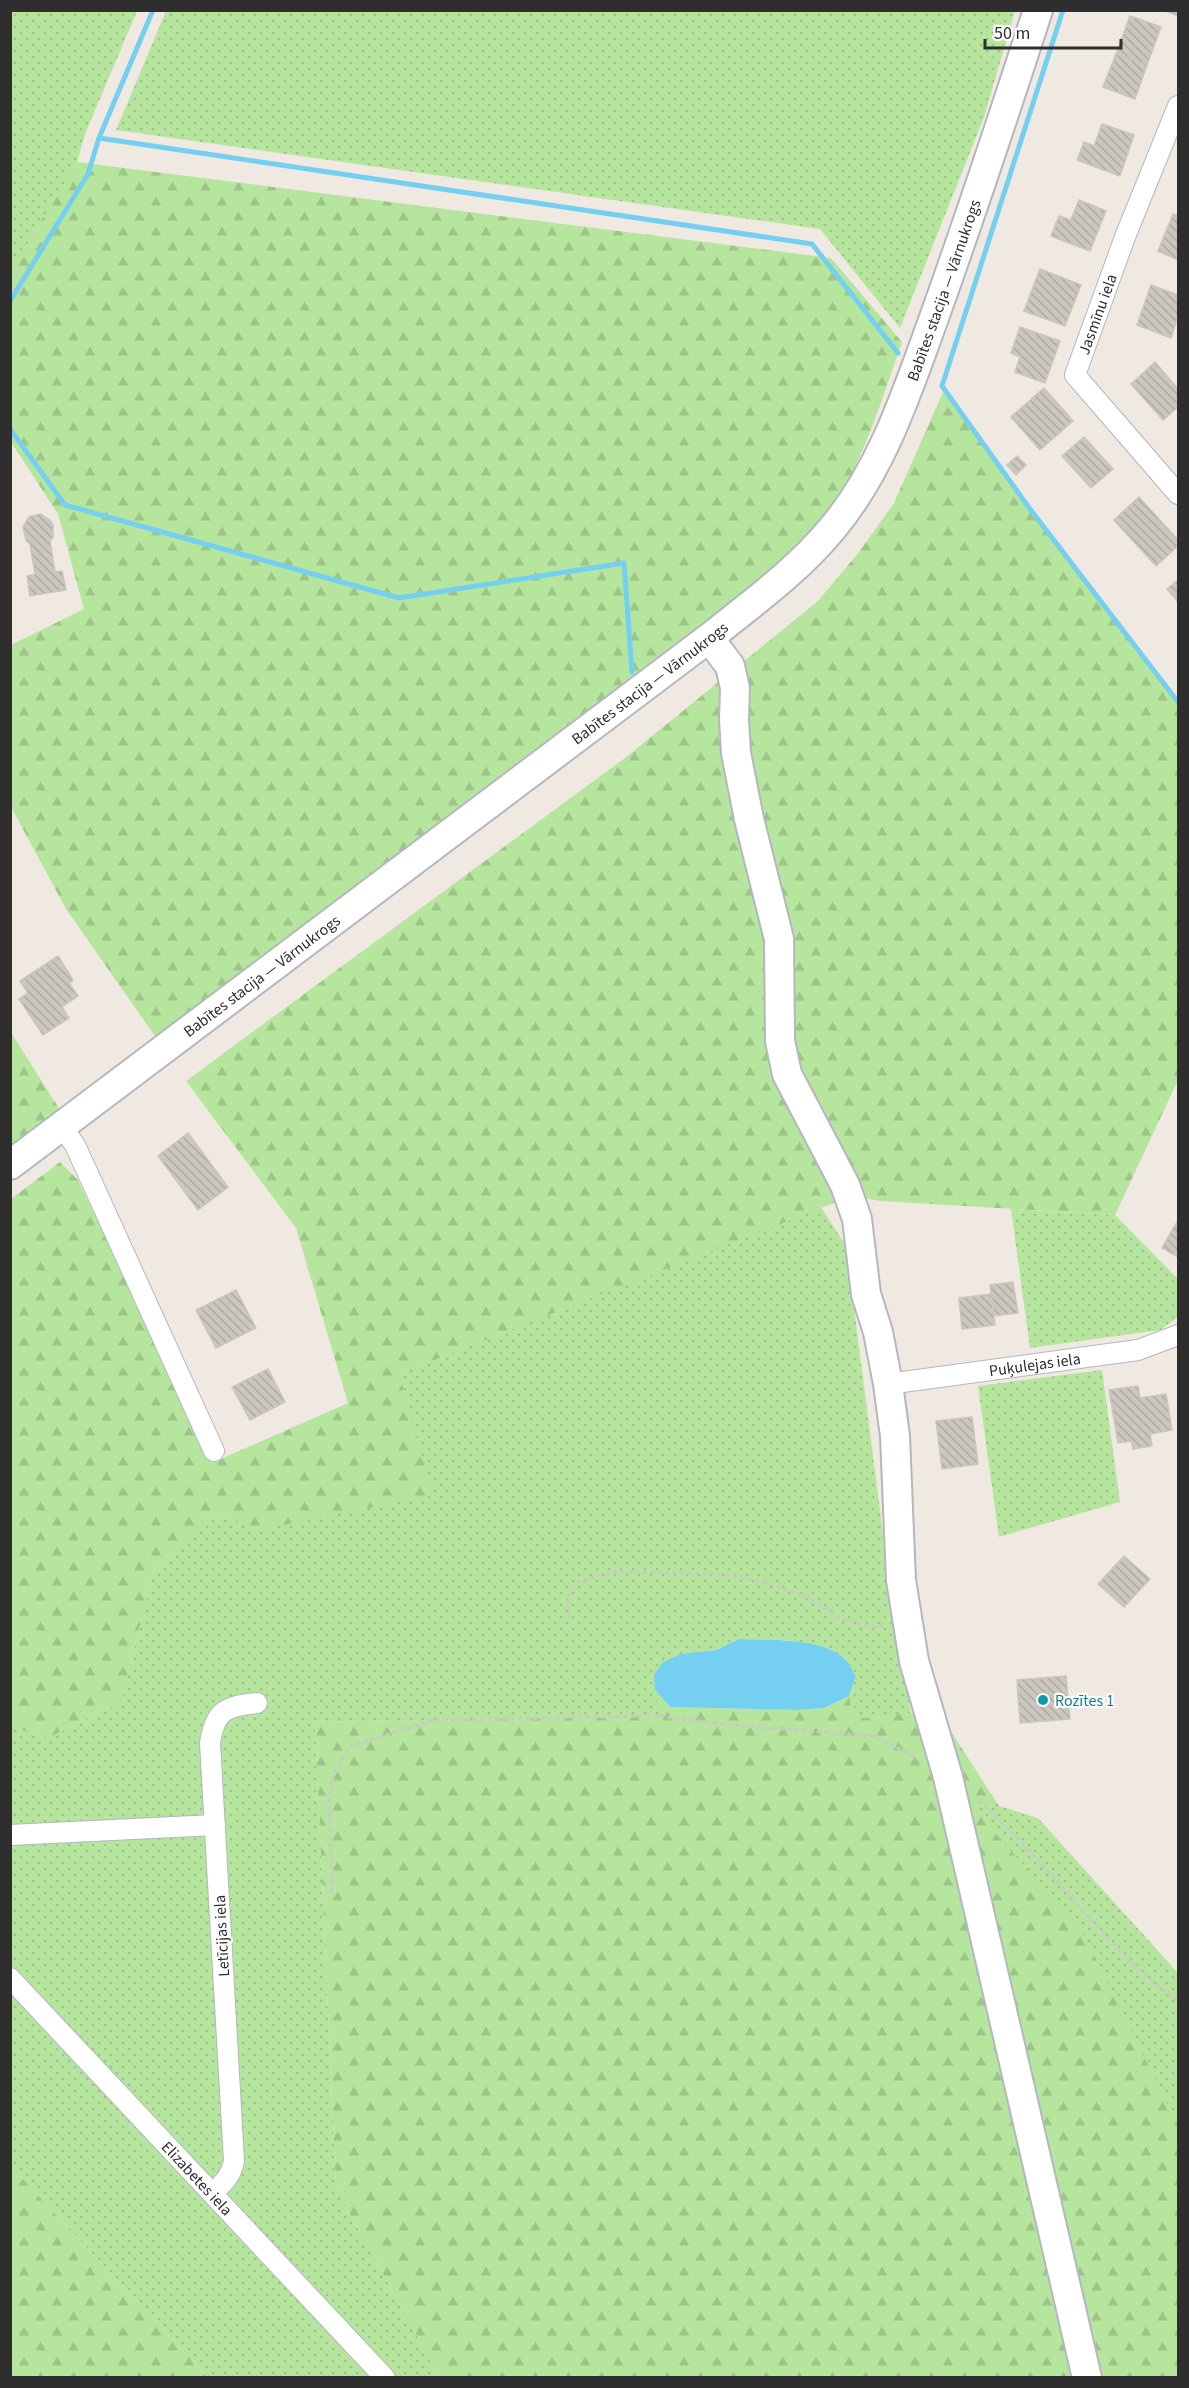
<svg xmlns="http://www.w3.org/2000/svg" width="1189" height="2388" font-family="'Source Sans 3',sans-serif">
<style>
.green{fill:url(#green-dots)}
.forest{fill:url(#forest-firs)}
.water{fill:#75cff0}
.lines{fill:none;stroke-linecap:round;stroke-linejoin:round}
.stream{stroke:#75cff0;stroke-width:5}
.building{fill:url(#building-back-hatch);stroke:#cbc5ba;stroke-width:1.5}
.street-casing{stroke:#b4b7c1;stroke-width:22}
.secondary-casing{stroke:#b4b7c1;stroke-width:32}
.path{stroke:#c9c9c9;stroke-width:3;stroke-dasharray:4.5 3;stroke-linecap:butt}
.street{stroke:#fff;stroke-width:20}
.secondary{stroke:#fff;stroke-width:28}
.culture-dot{fill:#0f9aa8;stroke:#fff;stroke-width:2}
.labels{text-anchor:middle;stroke-width:4.5;stroke-linejoin:round;paint-order:stroke}
.street-label{font-size:16px;fill:#2e2e2e;stroke:#fff}
.culture-label{font-size:16px;fill:#0d838f;stroke:#fff;text-anchor:start}
</style>
<defs>
<pattern id="green-dots" width="8" height="8" patternUnits="userSpaceOnUse" patternTransform="scale(1.5)"><rect width="8" height="8" fill="#b6e59e"/><path d="M2 2h.1M6 6h.1" fill="none" stroke="#9dc588" stroke-width="1.8" stroke-linecap="round"/></pattern>
<pattern id="forest-firs" width="22" height="20" patternUnits="userSpaceOnUse" patternTransform="scale(1.5)"><rect width="22" height="20" fill="#b6e59e"/><path d="M5 1l3.5 6h-7zM16 11l3.5 6h-7z" fill="#9dc588"/></pattern>
<pattern id="building-back-hatch" width="6" height="6" patternUnits="userSpaceOnUse" patternTransform="scale(1.5)"><rect width="6" height="6" fill="#cbc7bf"/><path d="M-1 5l2 2M0 0l6 6M5-1l2 2" fill="none" stroke="#afaba4"/></pattern>
</defs>
<rect width="100%" height="100%" fill="#efe9e1"/>
<g class="green">
<polygon points="11,10 137,11 85,134 77,162 11,272"/>
<polygon points="166,11 166,10 1015,11 984,117 900,328 820,229 116,130"/>
<polygon points="821,1207 846,1246 893,1611 911,1713 852,1719 849,1696 856,1676 845,1658 831,1649 787,1640 739,1639 715,1650 681,1654 654,1676 660,1716 315,1723 336,2189 440,2377 207,2377 11,2166 11,1727 48,1738 121,1702 153,1572 206,1516 228,1515 254,1531 399,1374"/>
<polygon points="1011,1209 1115,1215 1178,1279 1178,1317 1160,1330 1030,1348"/>
<polygon points="1102,1370 1120,1502 999,1537 978,1386"/>
<polygon points="969,1805 999,1806 1038,1818 1178,1973 1178,2125"/>
</g>
<g class="forest">
<path d="M77 162 831 258 902 342C886 387 872 434 850 477 833 509 805 537 782 565L157 1039 66 909 11 807V645L84 609 58 514 11 442 10 272Z"/>
<polygon points="943,392 1178,701 1178,1080 1115,1215 881,1201 851,1196 399,1374 433,1495 253,1531 228,1515 206,1516 153,1572 121,1702 48,1738 11,1727 11,1199 60,1162 78,1180 212,1463 348,1403 296,1228 186,1081 625,758 818,601 859,552 894,503"/>
<polygon points="10,1031 65,1118 10,1158"/>
<polygon points="655,1690 670,1707 798,1710 824,1708 849,1696 853,1719 911,1713 941,1716 999,1806 970,1805 1080,1928 1178,2125 1178,2377 440,2377 336,2189 315,1723 659,1716"/>
<polygon points="10,2166 11,2166 207,2377 11,2377"/>
</g>
<path class="water" d="M739 1639C767 1640 821 1638 843 1657 849 1662 852 1670 856 1676L849 1696 824 1708 798 1710 670 1707 655 1690 654 1675 662 1663 681 1654 716 1650Z"/>
<g class="lines">
<g class="stream">
<polyline points="1063,10 942,386 1030,509 1178,702"/>
<polyline points="99,138 812,244 898,353"/>
<polyline points="10,301 88,174 99,138 153,10"/>
<polyline points="10,429 65,505 399,598 624,563 632,672"/>
</g>
</g>
<g class="building">
<polygon points="1163,10 1178,10 1178,16"/>
<polygon points="1130,16 1161,27 1147,65 1116,54"/>
<polygon points="1116,54 1147,65 1135,99 1103,87"/>
<polygon points="1102,124 1134,135 1120,176 1077,160 1084,142 1094,146"/>
<polygon points="1079,200 1106,211 1090,251 1051,236 1059,216 1071,220"/>
<polygon points="1173,214 1178,216 1178,260 1158,251"/>
<polygon points="1040,269 1081,285 1065,326 1024,311"/>
<polygon points="1151,285 1178,295 1178,316 1171,338 1137,325"/>
<polygon points="1020,327 1060,341 1045,383 1015,372 1020,357 1011,353"/>
<polygon points="1155,362 1178,389 1178,407 1163,420 1131,384"/>
<polygon points="1044,388 1073,421 1040,450 1011,417"/>
<polygon points="1084,437 1113,469 1091,488 1062,456"/>
<polygon points="1017,456 1026,465 1016,475 1007,465"/>
<polygon points="1139,497 1178,540 1178,546 1156,566 1114,520"/>
<polygon points="40,514 50,520 53,525 53,537 50,541 55,572 62,571 66,590 30,596 27,576 35,574 30,544 26,540 23,527 29,517"/>
<polygon points="1178,580 1178,602 1167,589"/>
<polygon points="58,956 73,980 69,983 78,996 62,1007 69,1018 43,1035 19,999 28,993 20,981"/>
<polygon points="188,1133 228,1187 198,1210 158,1156"/>
<polygon points="1178,1220 1178,1257 1162,1248"/>
<polygon points="1013,1282 1018,1313 994,1316 990,1285"/>
<polygon points="236,1290 256,1328 216,1348 196,1310"/>
<polygon points="991,1294 995,1325 962,1329 959,1298"/>
<polygon points="268,1369 285,1402 250,1420 232,1387"/>
<polygon points="1138,1386 1140,1398 1166,1394 1172,1430 1150,1434 1152,1446 1133,1449 1131,1441 1118,1443 1109,1390"/>
<polygon points="972,1417 978,1464 942,1469 936,1421"/>
<polygon points="1124,1556 1150,1579 1124,1607 1098,1584"/>
<polygon points="1066,1676 1070,1719 1020,1723 1017,1680"/>
</g>
<g class="lines">
<g class="street-casing">
<g id="street">
<polyline points="1178,106 1125,237 1075,375 1178,494"/>
<polyline points="62,1127 75,1145 214,1451"/>
<path id="s1" d="M888 1384 1138 1350 1178 1335"/>
<polyline points="10,1835 215,1825"/>
<path id="s2" d="M10 1978 385 2378"/>
<path d="M212 2193C224 2183 231 2176 234 2161L210 1743C215 1710 226 1706 257 1703"/>
</g>
</g>
<g class="secondary-casing">
<g id="secondary">
<polyline points="709,638 730,666 735,688 734,719 736,753 749,819 779,939 780,1041 787,1074 845,1185 857,1219 866,1294 878,1332 888,1384 895,1436 901,1580 914,1661 948,1777 1087,2378"/>
<path id="s3" d="M10 1165 709 638C751 604 796 572 831 530 883 469 908 389 935 315 971 214 1005 112 1038 10"/>
</g>
</g>
<g class="path">
<polyline points="569,1618 568,1597 579,1581 616,1572 720,1574 765,1582 809,1598 841,1619 874,1627 885,1625"/>
<path d="M978 1801C1050 1862 1102 1947 1178 2001"/>
<polyline points="332,1892 329,1795 335,1770 351,1746 433,1720 660,1716 730,1725 872,1736 917,1757"/>
</g>
<use href="#street" class="street"/>
<use href="#secondary" class="secondary"/>
</g>
<circle class="culture-dot" cx="1043" cy="1700" r="6"/>
<g class="labels">
<g class="street-label">
<text dy="6" stroke="none"><textPath href="#s3" startOffset="1305">Babītes stacija — Vārnukrogs</textPath></text>
<text transform="translate(1097 314) rotate(-70)" y="6">Jasmīnu iela</text>
<text dy="6" stroke="none"><textPath href="#s3" startOffset="801">Babītes stacija — Vārnukrogs</textPath></text>
<text dy="6" stroke="none"><textPath href="#s3" startOffset="315">Babītes stacija — Vārnukrogs</textPath></text>
<text dy="6" stroke="none"><textPath href="#s1" startOffset="148">Puķulejas iela</textPath></text>
<text transform="translate(221 1936) rotate(-93)" y="6">Letīcijas iela</text>
<text dy="6" stroke="none"><textPath href="#s2" startOffset="274">Elizabetes iela</textPath></text>
</g>
<g class="culture-label">
<text x="1055" y="1706">Rozītes 1</text>
</g>
</g>
<rect width="1189" height="2388" fill="none" stroke="#2e2e2e" stroke-width="24"/>
<path d="M985 39v9h136v-9" fill="none" stroke="#2e2e2e" stroke-width="3"/>
<text x="994" y="39" font-size="18" fill="#2e2e2e" stroke="#ffffff" stroke-width="4.5" paint-order="stroke">50 m</text>
</svg>
